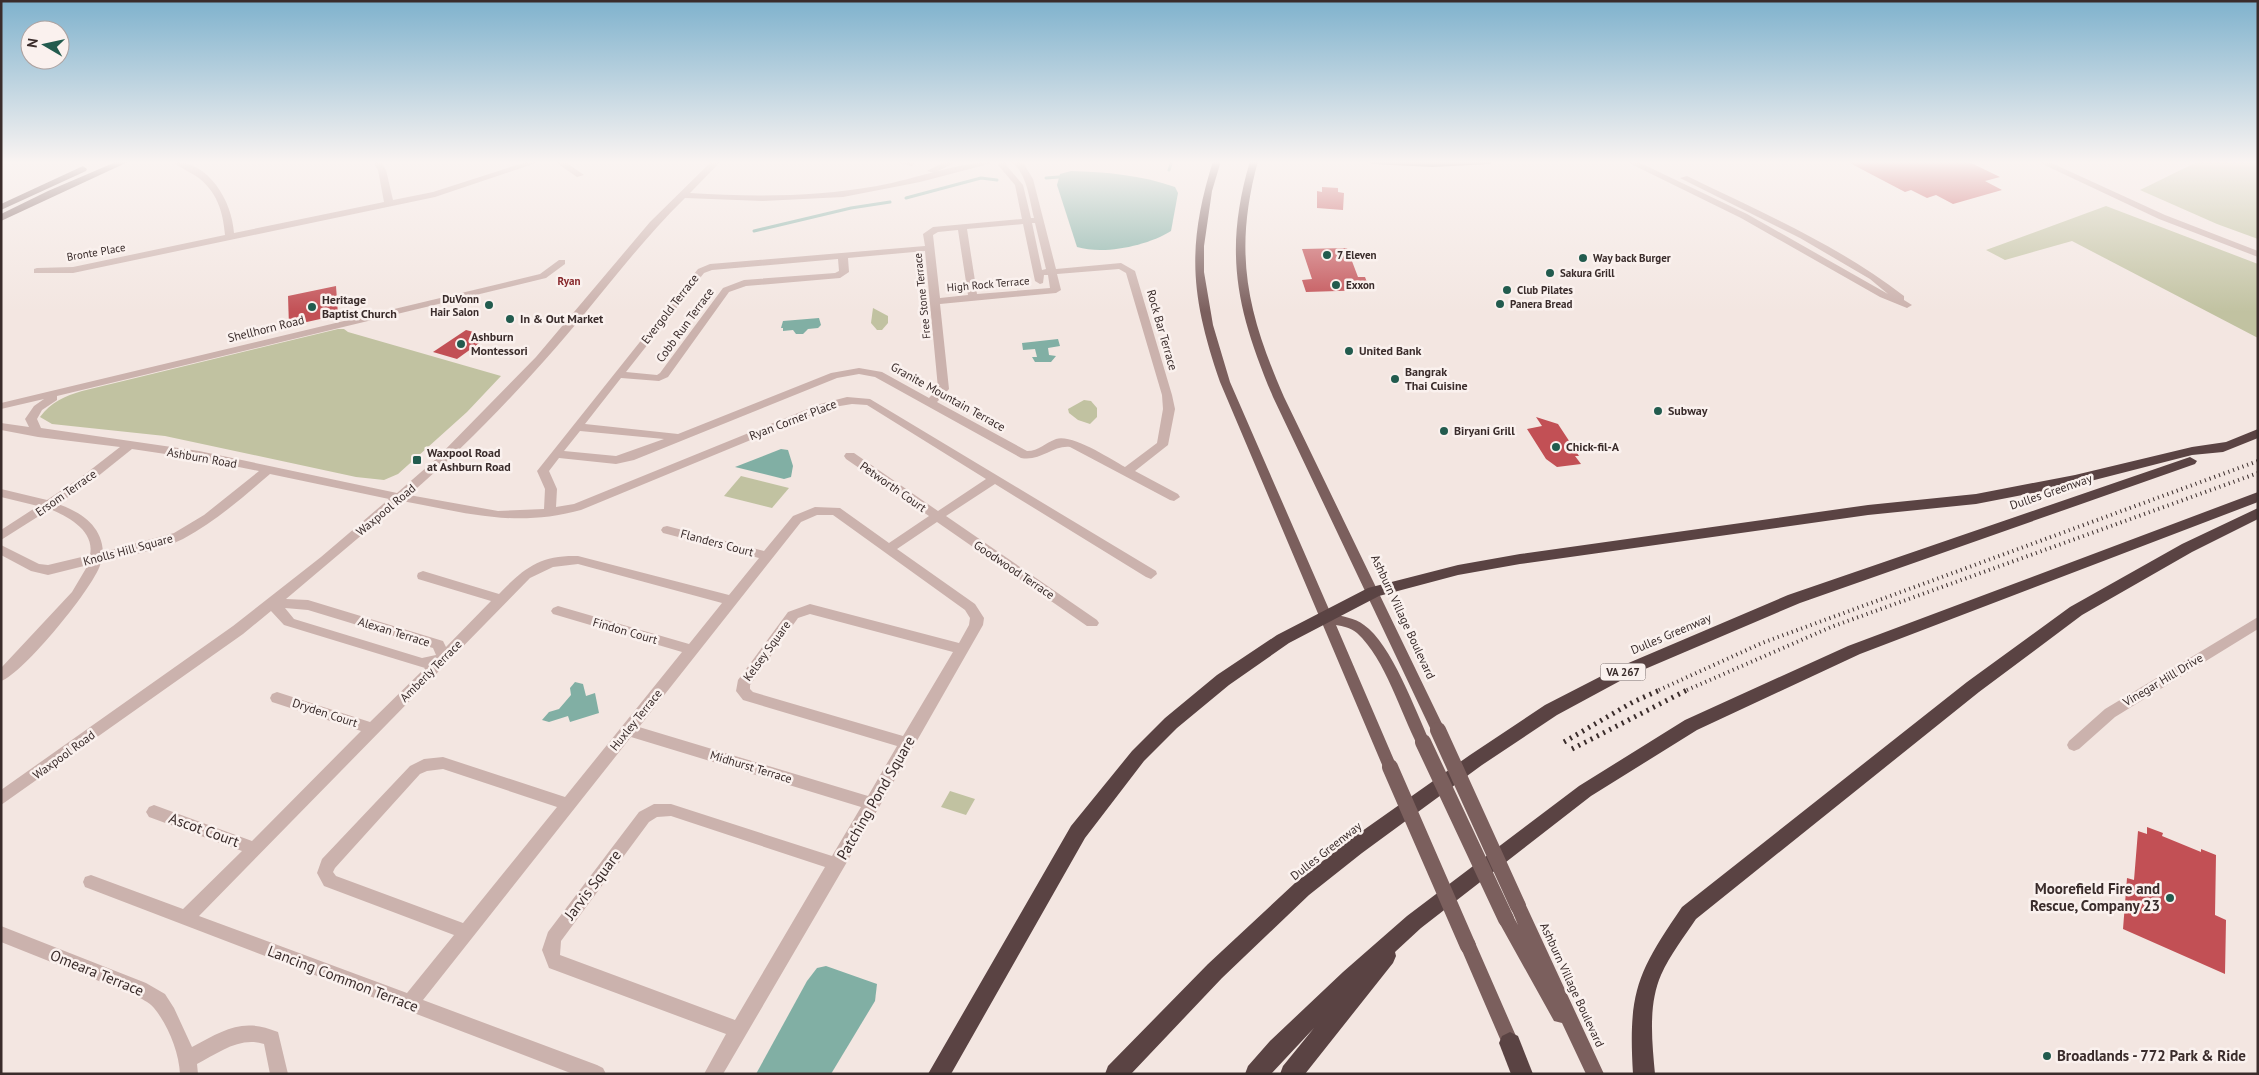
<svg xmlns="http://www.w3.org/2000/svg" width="2259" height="1075" font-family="'PT Sans',sans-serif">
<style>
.green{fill:#c1c2a1}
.water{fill:#81afa4}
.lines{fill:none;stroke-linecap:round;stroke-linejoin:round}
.stream{stroke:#81afa4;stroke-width:3}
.building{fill:#c25055}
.minor{fill:#cbb2ad;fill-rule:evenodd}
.major{fill:#7b5f5d;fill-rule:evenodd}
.highway{fill:#5a4343;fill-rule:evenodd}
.rail-far1{stroke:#3a2c2b;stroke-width:4;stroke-dasharray:1 4;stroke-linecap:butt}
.rail{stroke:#3a2c2b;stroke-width:5;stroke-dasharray:2 5;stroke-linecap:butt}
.major-bridge{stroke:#7b5f5d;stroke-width:16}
.poi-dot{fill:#225b4e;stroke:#faf1ee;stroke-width:2}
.labels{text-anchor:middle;stroke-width:5;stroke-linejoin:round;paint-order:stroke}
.far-street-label{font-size:11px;fill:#3a2c2b;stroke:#faf1ee}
.far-poi-label{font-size:11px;font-weight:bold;fill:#3a2c2b;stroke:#faf1ee;text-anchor:start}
.far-neighbourhood-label{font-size:11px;font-weight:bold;fill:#87272b;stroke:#faf1ee}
.shield{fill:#faf1ee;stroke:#746766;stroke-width:1}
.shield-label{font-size:11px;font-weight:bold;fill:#3a2c2b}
.poi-label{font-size:12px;font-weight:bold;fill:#3a2c2b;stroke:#faf1ee;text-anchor:start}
.street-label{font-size:12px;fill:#3a2c2b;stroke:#faf1ee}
.near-street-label{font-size:15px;fill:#3a2c2b;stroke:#faf1ee}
.near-poi-label{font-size:15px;font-weight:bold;fill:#3a2c2b;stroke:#faf1ee;text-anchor:end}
</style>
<rect width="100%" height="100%" fill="#f3e6e1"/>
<g class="green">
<polygon points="2199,161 2258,161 2258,239 2217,224 2140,190"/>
<polygon points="2106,206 2258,264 2258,338 2072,241 2005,260 1986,250"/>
<polygon points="873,308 888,316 888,323 882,330 877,330 871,323"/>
<path d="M338 329H344L348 332 501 376 467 412 398 474 384 480 356 477 165 436 52 424 40 417C51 402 65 396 82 391Z"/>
<polygon points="1084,400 1091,401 1097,408 1097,417 1090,424 1078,420 1069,413 1068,409"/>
<polygon points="741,476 789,488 772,508 724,496"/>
<polygon points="950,791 975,799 966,815 941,807"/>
</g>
<g class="water">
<path d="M1071 171C1106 172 1141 175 1175 187L1178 193 1171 231C1147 246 1104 255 1077 247L1057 185 1060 174Z"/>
<polygon points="819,318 821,325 818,328 808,329 803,334 796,334 793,330 783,331 783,328 781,328 783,321"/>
<polygon points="1058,339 1060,346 1048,348 1049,355 1056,356 1051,362 1035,362 1032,357 1037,357 1035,349 1023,350 1022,343"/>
<polygon points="781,449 788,450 793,466 791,477 784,479 735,467"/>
<polygon points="575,682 583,684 586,696 595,693 599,713 570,722 568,716 549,722 542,720 549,712 559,709 571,695 570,688"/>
<polygon points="826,966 877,984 875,1001 831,1074 756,1074 807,981 817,968"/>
</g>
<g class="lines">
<g class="stream">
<polyline points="1169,170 1172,161"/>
<polyline points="1046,178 1059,177"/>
<polyline points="906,198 981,178 997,180"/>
<polyline points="754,231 851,208 890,202"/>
</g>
</g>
<g class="building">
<polygon points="1846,161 1967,161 2000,177 1985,181 2002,190 1953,204 1936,195 1927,198 1911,190 1905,192"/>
<polygon points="1322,187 1338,188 1338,192 1344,193 1343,210 1317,208 1317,191 1322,192"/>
<polygon points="1347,248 1358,277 1365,277 1370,290 1306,292 1302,280 1312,279 1302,249"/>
<polygon points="336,286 338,315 289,326 288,296"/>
<polygon points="466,330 489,336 457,359 433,352"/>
<polygon points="1536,417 1558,424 1579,456 1575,456 1581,464 1557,467 1546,459 1527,429 1542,426"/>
<polygon points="2147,827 2163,833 2162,836 2201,852 2201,849 2216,855 2215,915 2226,920 2225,974 2123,929 2127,878 2134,880 2138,831 2147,834"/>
</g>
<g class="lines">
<g class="minor">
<path d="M172 161C209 161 232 201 234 233L384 202 378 170 372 161H380L386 170 393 200 433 192 529 161H542L435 197 73 273H34V269L37 268 73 267 225 235C223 211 217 191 196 176 188 171 179 167 172 161Z"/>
<polygon points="554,161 564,161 584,175 577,177"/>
<path d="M712 161H721L690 193C752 197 815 197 877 186 916 179 961 161 1000 161L920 182 843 197 763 201 685 198C633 249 592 308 544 361 502 408 457 454 409 495L498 511 544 509 545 489 537 471 698 269 710 264 925 246 923 234 933 227 1022 219 1015 185 998 165 1000 161H1009L1006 165 1023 185 1031 218H1034C1029 198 1027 172 1010 161H1022L1033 179 1056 269 1121 263 1135 271 1172 395 1175 409 1168 445 1135 471 1178 494 1180 497 1174 501 1170 500 1070 447C1053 445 1040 462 1021 458L875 377 859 374 837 378 634 460 616 464 559 458 549 471 557 489 556 507 574 504 820 404 847 397 870 399 1156 571 1157 574 1151 579 1146 577 995 484 946 516 1097 620 1099 623 1097 626H1087L937 522 897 549 975 604 984 618 983 625 878 809 723 1074H704L726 1034 549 968 542 950 548 932 639 812 654 804H671L832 856 861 807 631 737 423 1000 597 1065 603 1068 606 1074H573L85 887 83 882 85 877 91 875 183 909 242 851 149 817 146 812 149 807 154 805 252 841 361 731 272 702 270 698 272 694 277 692 370 722 425 668 284 625 271 611 243 634 1 805V790L233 626 321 557 389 499 270 474C243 497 215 522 183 539 158 551 128 555 101 562 97 584 22 675 1 681V668L72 592 88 565 48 575 31 571 1 555V545L39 564 48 565 90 555C95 531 69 517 50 509L1 540V530L38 506 1 497V489L47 500 84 475 120 447 38 437 1 430V423L29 427 25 419 34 406 44 399 1 409V403L503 283 540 274 559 260H565V264L546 278 57 396V400L42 410 37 419 41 428 199 451 397 493 436 459 536 357 650 222ZM1032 223H1035L1046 269 1042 270ZM1023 224 1035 281 1040 284 1043 283 1044 275H1048L1050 288 977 294 967 229ZM958 230 968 295 940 298 933 235 938 232ZM925 251 938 388 929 398 882 372 859 368 831 373 678 434 585 424 621 378 659 381 668 377 729 292 746 286 840 278 849 272 848 258ZM838 259 839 271 835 273 744 280 723 288 660 373 657 375 626 372 704 273 712 270ZM1119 269 1126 273 1162 395 1163 409 1157 443 1125 467C1110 459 1073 434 1056 439 1045 443 1039 451 1027 451L937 402 949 389 940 304 1056 293 1061 290 1057 274ZM852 404 867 405 986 479 938 511 854 453H846L844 456 846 459 929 516 889 543 840 508 815 507 793 516 764 551 667 526 663 527 661 530 663 533 759 558 729 595 578 556C540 555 524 568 499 594L423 571 418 573 417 576 418 579 491 601 446 647 443 641 308 600 286 599 402 501C467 513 515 528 581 510L828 408ZM580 431 664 439 616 456 564 451ZM132 449 199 459 259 471 204 515 174 533 103 552C102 526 81 512 58 504L92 481ZM817 515H833L965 610 970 618 969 625 959 643 810 604 788 612 738 680 736 691 743 700 897 746 868 796 639 727 801 522ZM578 564 722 603 689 644 558 606 553 608 551 611 553 614 682 652 565 797 443 757 424 759 410 766 322 859 317 873 324 886 454 935 407 993 199 916 530 578 553 567ZM285 608 308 610 433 648 436 655 422 658 294 619ZM810 614 953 652 903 736 753 692 750 689V685L798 618ZM443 769 557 807 463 923 336 876 333 872 335 868 420 774 427 771ZM671 816 825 867 735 1020 560 955 561 941 649 822 657 817Z"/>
<polygon points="890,161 915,161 916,163 912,166"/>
<polygon points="946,161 958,161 934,173 927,171"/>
<path d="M1625 161H1636L1747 214 1888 294 1870 279 1800 238 1680 178 1687 176C1761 212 1838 245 1904 296V300L1912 305 1907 308 1880 297 1741 218Z"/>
<polygon points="2036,161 2047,161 2165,215 2258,251 2258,257 2159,219"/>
<polygon points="2258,617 2258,629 2115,717 2079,749 2074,751 2069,749 2067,745 2069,741 2105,709"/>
<path d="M1 926 146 983 165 994 174 1008 192 1047C224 1030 242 1017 278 1032L288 1074H270L264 1044C240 1036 218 1053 197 1064L198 1074H180C179 1052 168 1025 154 1008 149 1002 140 998 134 995L1 942Z"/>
</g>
<g class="major">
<polygon points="118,161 130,161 1,221 1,214 48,191"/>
<path d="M1213 161H1221L1212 191 1204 246V272L1213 325 1230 382 1331 614C1342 616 1355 618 1364 625 1391 643 1416 712 1430 742L1428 746 1423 748 1418 746C1400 712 1386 660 1357 633 1351 628 1343 626 1336 625L1397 767 1395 771 1390 773 1385 771 1383 767 1220 382C1191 297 1186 248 1213 161Z"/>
<path d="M1250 161H1258C1233 253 1247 312 1284 397L1445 730 1443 734 1438 736 1433 734 1431 730 1273 397C1237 311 1223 253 1250 161Z"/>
<polygon points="1368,161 1494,161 1490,164 1433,167 1372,164"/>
<polygon points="83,166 87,169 86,171 1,210 1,204"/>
<polygon points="1518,899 1524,901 1604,1074 1586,1074 1562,1023 1554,1021 1500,924 1498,919 1500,914 1506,911 1512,914 1518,925 1510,906 1512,901"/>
<polygon points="1468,938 1474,940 1519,1043 1522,1049 1519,1055 1513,1058 1507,1055 1460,946 1462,940"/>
</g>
<g class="highway">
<polygon points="2258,429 2258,438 2223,452 2192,455 2075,485 1976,504 1868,515 1520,564 1458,575 1379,596 1289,643 1229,685 1177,728 1144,761 1085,838 951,1074 928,1074 1071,826 1132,751 1165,718 1217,675 1277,635 1368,588 1458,565 1520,554 1868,505 1976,494 2075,475 2192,447 2226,442"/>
<polygon points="2190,457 2197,461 2195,464 1800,603 1631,675 1557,715 1482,765 1362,853 1309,895 1222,978 1131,1074 1105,1074 1108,1066 1208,964 1295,883 1348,841 1470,755 1545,705 1619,667 1788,595"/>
<polygon points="2258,492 2258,502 1860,654 1697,730 1591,796 1421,928 1395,952 1396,956 1393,963 1305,1074 1280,1074 1283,1066 1314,1028 1271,1074 1245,1074 1248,1066 1270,1041 1343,972 1407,916 1579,786 1685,720 1848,646"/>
<path d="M2258 508V519L2192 552 2082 615 1979 692 1696 919C1684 937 1670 955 1661 975 1648 1005 1652 1041 1655 1074H1633C1628 992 1637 973 1682 907L1967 682 2070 607 2182 544Z"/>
<polygon points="1510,1032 1518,1036 1533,1074 1511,1074 1499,1043 1502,1036"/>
</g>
<g class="rail-far1">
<polyline points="1659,690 1762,643 2258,461"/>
<polyline points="1687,690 1831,627 2258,473"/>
</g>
<g class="rail">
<polyline points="1564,742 1633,702 1662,689"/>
<polyline points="1572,749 1689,689"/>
</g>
<g class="major-bridge">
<polyline points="1438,730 1518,906"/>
<polyline points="1423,742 1506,919"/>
<polyline points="1390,767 1468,946"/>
</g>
</g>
<linearGradient id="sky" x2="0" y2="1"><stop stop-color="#7fb2cd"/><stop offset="0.52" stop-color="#faf4f2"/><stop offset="1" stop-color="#faf4f2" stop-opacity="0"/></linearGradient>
<rect width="2259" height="312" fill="url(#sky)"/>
<g class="poi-dot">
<circle cx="1327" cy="255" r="5"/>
<circle cx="1583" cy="258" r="5"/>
<circle cx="1550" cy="273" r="5"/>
<circle cx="1336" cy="285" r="5"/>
<circle cx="1507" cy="290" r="5"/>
<circle cx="1500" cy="304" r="5"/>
<circle cx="489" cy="305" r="5"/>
<circle cx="312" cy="307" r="5"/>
<circle cx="510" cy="319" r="5"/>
<circle cx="461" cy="344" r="5"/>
<circle cx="1349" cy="351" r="5"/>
<circle cx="1395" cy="379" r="5"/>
<circle cx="1658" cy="411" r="5"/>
<circle cx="1444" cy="431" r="5"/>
<circle cx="1556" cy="447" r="5"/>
<rect x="412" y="455" width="10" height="10" rx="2.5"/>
<circle cx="2170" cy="898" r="5"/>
<circle cx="2047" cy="1056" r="5"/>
</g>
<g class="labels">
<g class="far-street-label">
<text transform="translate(96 252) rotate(-10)" y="4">Bronte Place</text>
<text transform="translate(988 284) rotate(-5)" y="4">High Rock Terrace</text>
<text transform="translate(922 296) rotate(-96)" y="4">Free Stone Terrace</text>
</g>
<g class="far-poi-label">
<text x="1337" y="259">7 Eleven</text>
<text x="1593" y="262">Way back Burger</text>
<text x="1560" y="277">Sakura Grill</text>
<text x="1346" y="289">Exxon</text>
<text x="1517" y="294">Club Pilates</text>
<text x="479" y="303" text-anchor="end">DuVonn<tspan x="479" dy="13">Hair Salon</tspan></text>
<text x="1510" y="308">Panera Bread</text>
</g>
<g class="far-neighbourhood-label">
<text x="569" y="285">Ryan</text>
</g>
<rect class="shield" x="1600.5" y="663.5" width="45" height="17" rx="4"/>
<g class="shield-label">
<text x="1623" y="676">VA 267</text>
</g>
<g class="poi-label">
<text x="322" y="304">Heritage<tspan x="322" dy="14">Baptist Church</tspan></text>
<text x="520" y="323">In &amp; Out Market</text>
<text x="471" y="341">Ashburn<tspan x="471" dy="14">Montessori</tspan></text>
<text x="1359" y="355">United Bank</text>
<text x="1405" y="376">Bangrak<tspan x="1405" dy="14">Thai Cuisine</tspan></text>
<text x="1668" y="415">Subway</text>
<text x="1454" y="435">Biryani Grill</text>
<text x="1566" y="451">Chick-fil-A</text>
<text x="427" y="457">Waxpool Road<tspan x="427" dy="14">at Ashburn Road</tspan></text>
</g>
<g class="street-label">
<text transform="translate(670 309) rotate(-52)" y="4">Evergold Terrace</text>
<text transform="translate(685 325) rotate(-54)" y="4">Cobb Run Terrace</text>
<text transform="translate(266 329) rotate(-14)" y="4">Shellhorn Road</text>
<text transform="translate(1162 330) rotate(74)" y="4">Rock Bar Terrace</text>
<text transform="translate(948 397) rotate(29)" y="4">Granite Mountain Terrace</text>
<text transform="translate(793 420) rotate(-21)" y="4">Ryan Corner Place</text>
<text transform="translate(202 458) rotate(10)" y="4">Ashburn Road</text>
<text transform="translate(893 487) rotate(35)" y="4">Petworth Court</text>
<text transform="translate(2051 492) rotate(-19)" y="4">Dulles Greenway</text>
<text transform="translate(66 493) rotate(-35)" y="4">Ersom Terrace</text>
<text transform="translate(386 510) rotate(-40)" y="4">Waxpool Road</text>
<text transform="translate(717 543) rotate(15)" y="4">Flanders Court</text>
<text transform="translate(128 550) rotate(-15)" y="4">Knolls Hill Square</text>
<text transform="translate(1014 570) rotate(34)" y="4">Goodwood Terrace</text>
<text transform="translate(1403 617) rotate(65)" y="4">Ashburn Village Boulevard</text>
<text transform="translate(625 631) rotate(16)" y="4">Findon Court</text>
<text transform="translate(394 632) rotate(17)" y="4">Alexan Terrace</text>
<text transform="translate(1671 634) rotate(-23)" y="4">Dulles Greenway</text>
<text transform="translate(767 651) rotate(-54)" y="4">Kelsey Square</text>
<text transform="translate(431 671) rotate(-45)" y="4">Amberly Terrace</text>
<text transform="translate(2163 680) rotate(-31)" y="4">Vinegar Hill Drive</text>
<text transform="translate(325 713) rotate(18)" y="4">Dryden Court</text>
<text transform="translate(636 720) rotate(-51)" y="4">Huxley Terrace</text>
<text transform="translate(64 755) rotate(-36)" y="4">Waxpool Road</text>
<text transform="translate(751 767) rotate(17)" y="4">Midhurst Terrace</text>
<text transform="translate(1326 851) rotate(-38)" y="4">Dulles Greenway</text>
<text transform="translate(1572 985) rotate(65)" y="4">Ashburn Village Boulevard</text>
</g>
<g class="near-street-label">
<text transform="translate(876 798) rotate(-60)" y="5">Patching Pond Square</text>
<text transform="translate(204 830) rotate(20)" y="5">Ascot Court</text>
<text transform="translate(593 885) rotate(-53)" y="5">Jarvis Square</text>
<text transform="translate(97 973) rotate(22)" y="5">Omeara Terrace</text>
<text transform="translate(343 979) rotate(21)" y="5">Lancing Common Terrace</text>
</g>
<g class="near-poi-label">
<text x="2160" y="894">Moorefield Fire and<tspan x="2160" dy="17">Rescue, Company 23</tspan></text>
<text x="2057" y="1061" text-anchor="start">Broadlands - 772 Park &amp; Ride</text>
</g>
</g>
<rect width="2259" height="1075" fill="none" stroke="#3a2c2b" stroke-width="5"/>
<g transform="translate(45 45) rotate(279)"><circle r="24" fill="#faf1ee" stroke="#ada2a0"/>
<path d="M0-4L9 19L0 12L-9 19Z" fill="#225b4e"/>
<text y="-8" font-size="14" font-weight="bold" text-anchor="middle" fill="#3a2c2b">N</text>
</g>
</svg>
